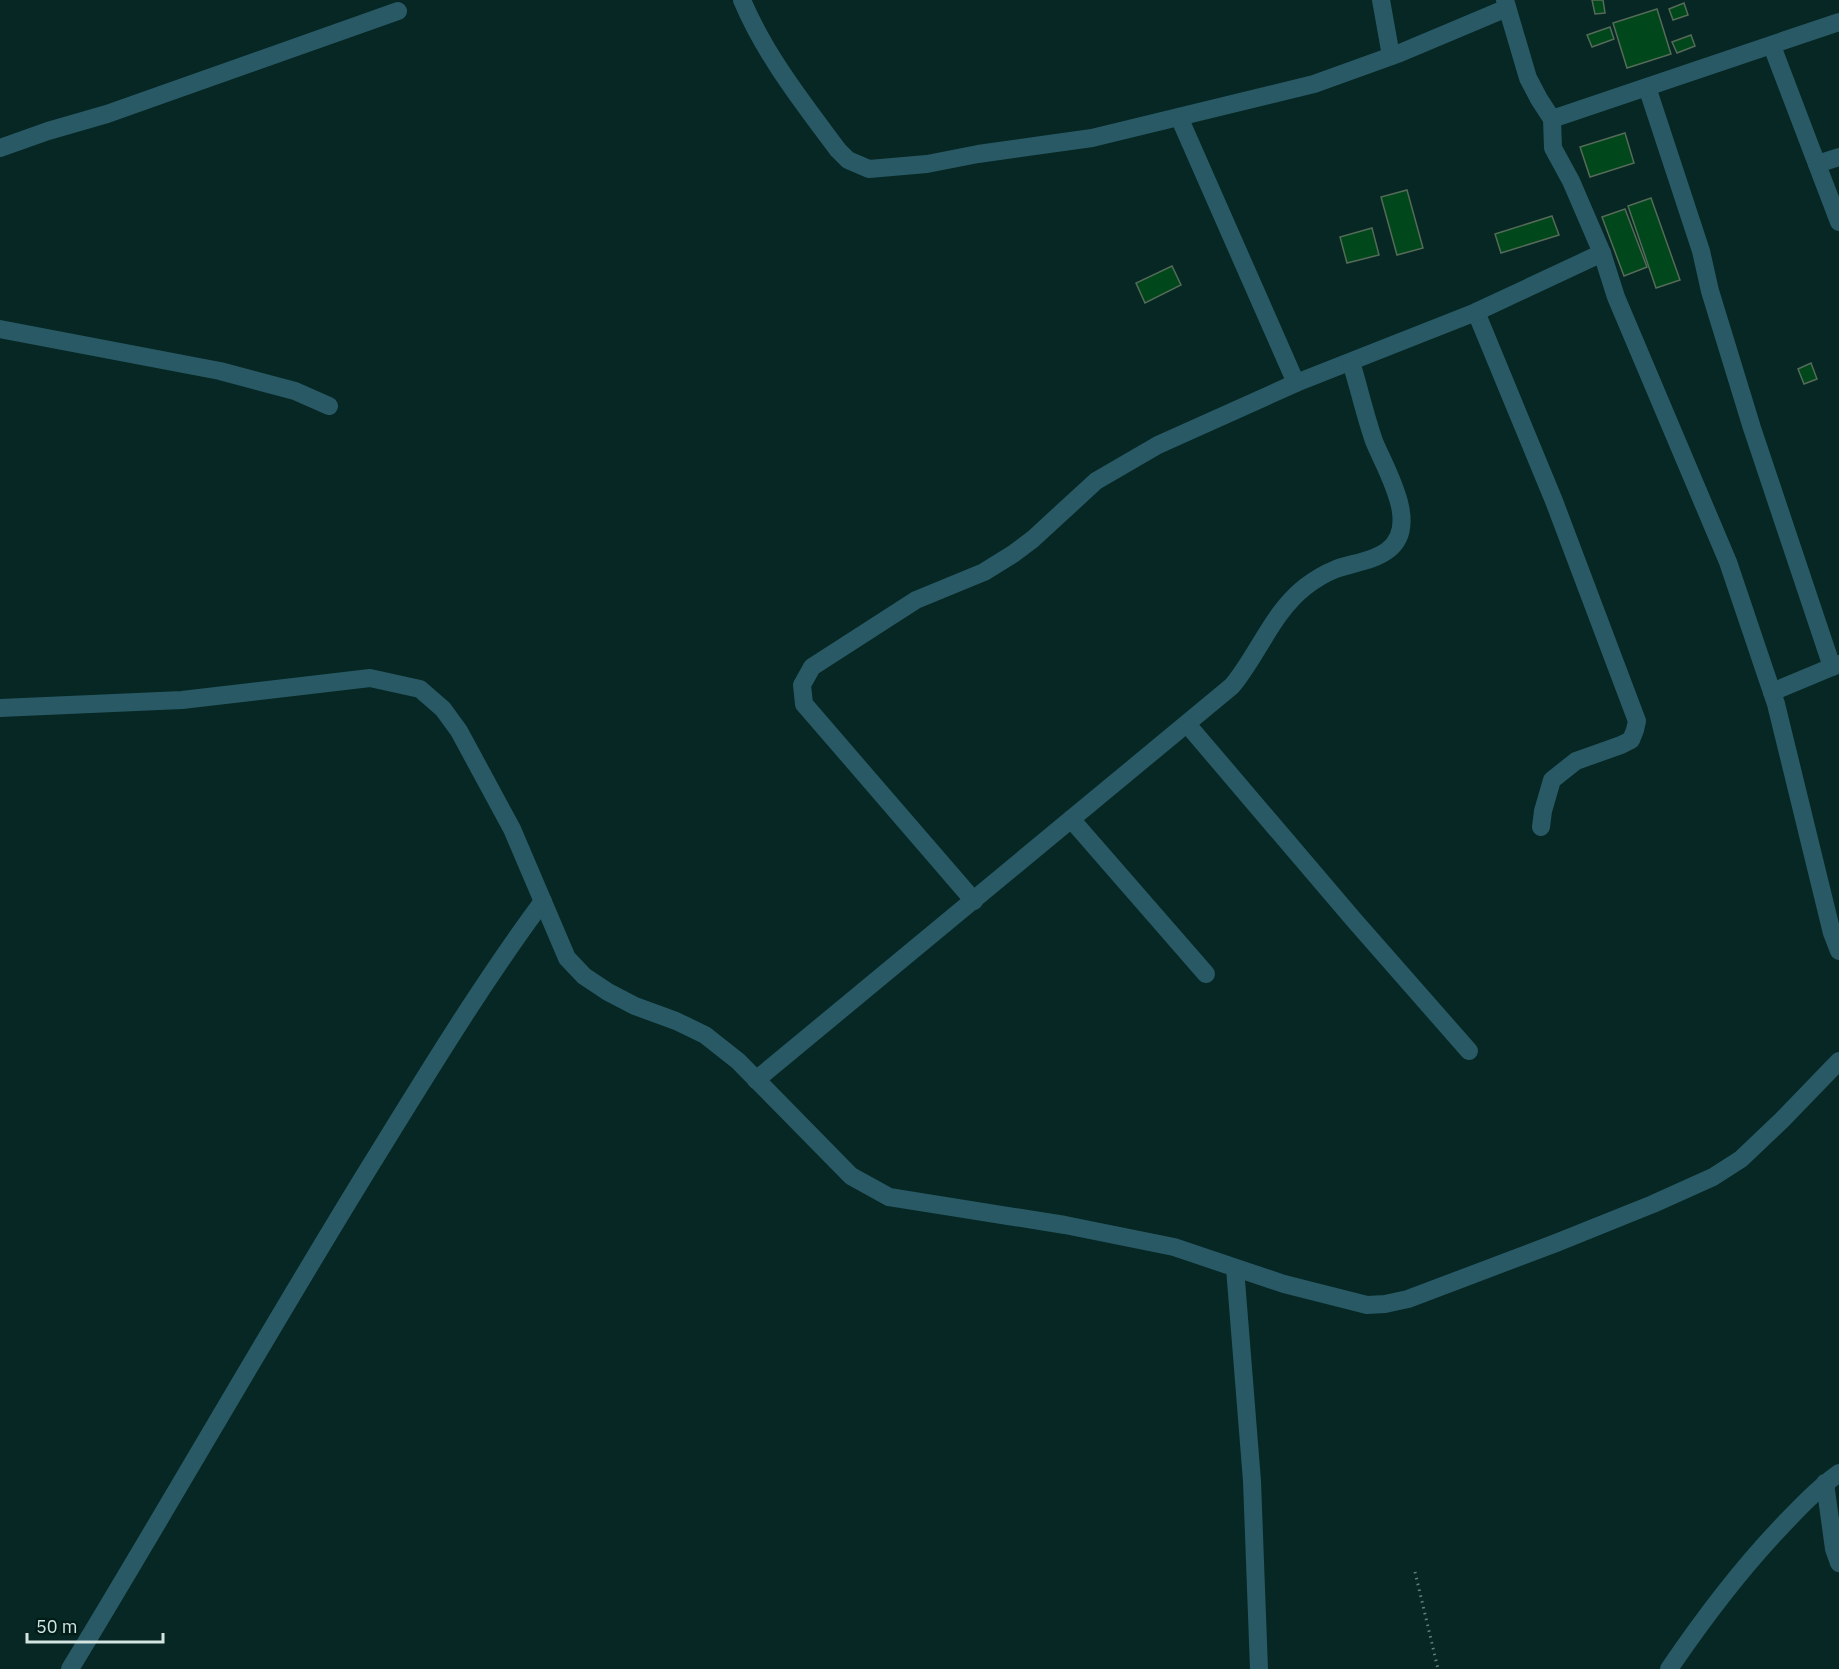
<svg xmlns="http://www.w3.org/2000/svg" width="1839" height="1669" font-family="'IBM Plex Sans',sans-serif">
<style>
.building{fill:#00481b;stroke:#556a58;stroke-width:1.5}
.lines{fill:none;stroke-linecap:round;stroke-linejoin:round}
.path{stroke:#647e7a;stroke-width:3;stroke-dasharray:1.5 4.5;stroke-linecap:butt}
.minor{stroke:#285965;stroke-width:18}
</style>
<rect width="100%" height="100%" fill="#062723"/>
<g class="building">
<polygon points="1592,0 1603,0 1605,13 1595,14"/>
<polygon points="1684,3 1688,15 1673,20 1669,9"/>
<polygon points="1657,9 1671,54 1627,68 1613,23"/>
<polygon points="1610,27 1614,39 1592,47 1587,35"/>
<polygon points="1691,35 1695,46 1677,53 1672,42"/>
<polygon points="1625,133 1634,163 1590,177 1580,147"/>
<polygon points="1407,190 1423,248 1397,255 1381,197"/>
<polygon points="1651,198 1680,280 1656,288 1628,206"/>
<polygon points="1625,209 1647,267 1624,276 1602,217"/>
<polygon points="1552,216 1559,235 1501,253 1495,234"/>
<polygon points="1372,228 1379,255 1347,263 1340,237"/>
<polygon points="1172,266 1181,285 1145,303 1136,283"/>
<polygon points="1811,363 1817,379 1804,384 1798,369"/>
</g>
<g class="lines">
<polyline class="path" points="1415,1572 1438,1669"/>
<g class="minor">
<path d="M742 0C765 55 803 103 838 150L848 160 869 169 927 164 978 154 1092 138 1314 84 1400 53 1507 8"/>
<polyline points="1381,0 1391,56"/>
<polyline points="1505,0 1528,78 1539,99 1552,119 1553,148 1571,181 1602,253 1616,297 1728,562 1776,704 1832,933 1839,951"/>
<polyline points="1772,46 1839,222"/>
<polyline points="1647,87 1701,251 1710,291 1752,428 1832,667"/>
<polyline points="1179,117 1296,383"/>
<polyline points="1552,119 1839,22"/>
<polyline points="0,148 48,131 107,114 398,11"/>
<polyline points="1817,164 1839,157"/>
<polyline points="1476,312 1554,501 1637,721 1635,730 1631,740 1621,745 1576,761 1552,780 1543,811 1541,827"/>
<polyline points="0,329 220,371 295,391 329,406"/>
<polyline points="1772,692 1839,664"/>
<polyline points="0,708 182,700 370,678 420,689 443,709 459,731 512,829 567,958 584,976 608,992 635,1006 676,1021 705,1035 738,1061 851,1176 889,1197 1065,1225 1174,1247 1284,1284 1367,1305 1385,1304 1408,1299 1556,1243 1653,1204 1713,1177 1741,1159 1782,1120 1839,1061"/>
<polyline points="1187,724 1354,920 1469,1051"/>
<polyline points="1071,819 1206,974"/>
<polyline points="974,901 804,704 802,685 812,667 916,600 984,572 1013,554 1033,539 1096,481 1158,445 1296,383 1476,312 1602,253"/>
<path d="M756 1080 1232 686C1258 655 1272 613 1305 587 1314 580 1326 573 1336 569 1353 563 1374 561 1388 550 1421 525 1385 469 1374 441 1365 415 1359 388 1351 362"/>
<polyline points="1235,1268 1252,1481 1259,1669"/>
<polyline points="1825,1483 1834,1549 1839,1563"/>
<path d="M70 1669C172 1501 269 1330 372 1163 427 1074 481 985 543 901"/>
<path d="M1669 1669C1703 1619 1739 1571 1781 1527 1799 1508 1817 1489 1839 1473"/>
</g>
</g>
<path d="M27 1633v9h136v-9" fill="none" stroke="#d3e4e1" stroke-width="3"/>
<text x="36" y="1633" font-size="18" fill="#d3e4e1" stroke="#001d19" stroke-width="4.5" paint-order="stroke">50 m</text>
</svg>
